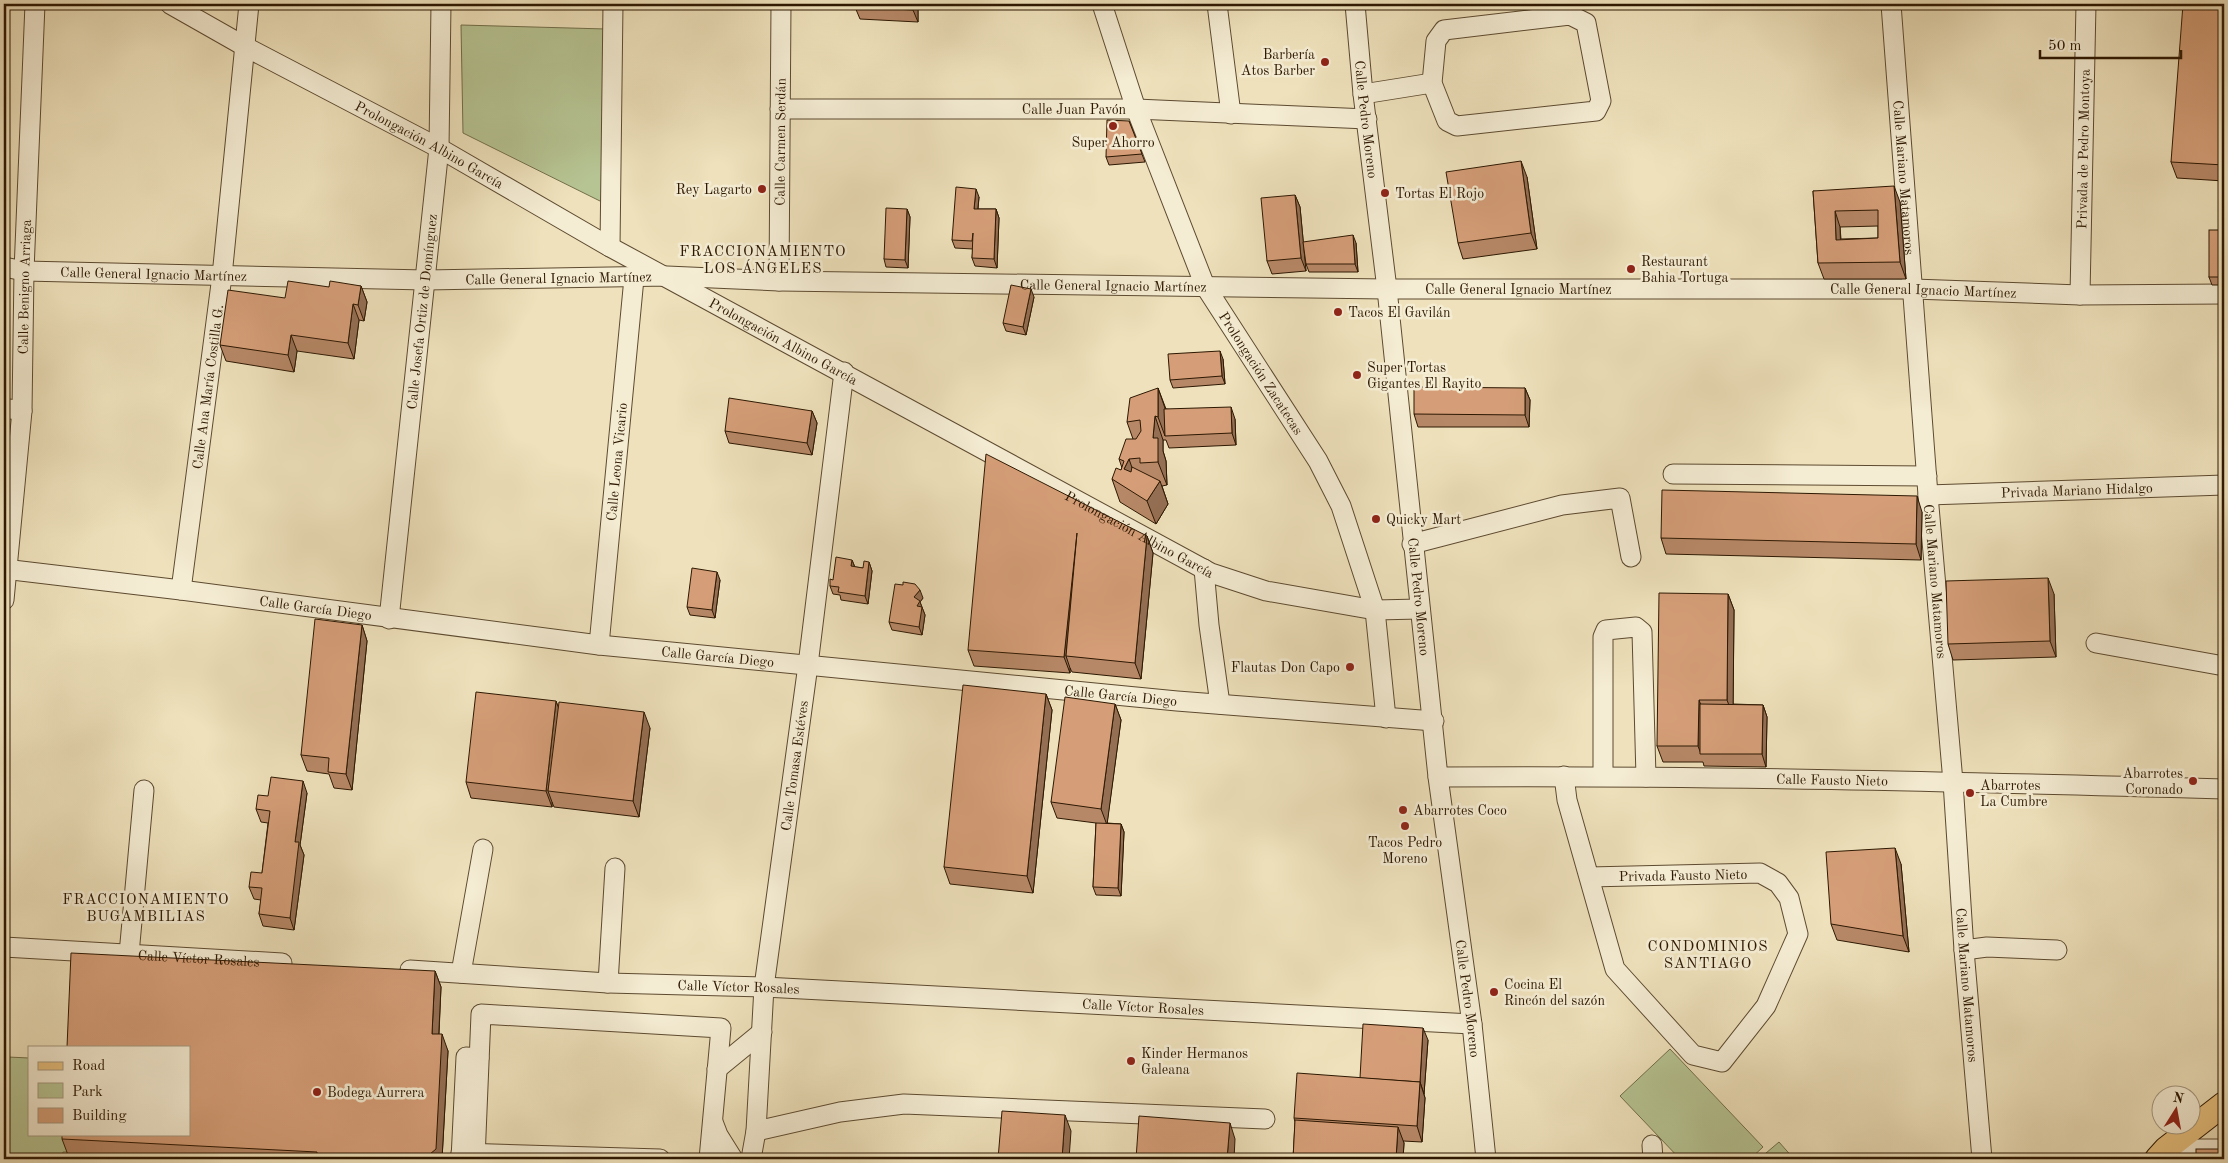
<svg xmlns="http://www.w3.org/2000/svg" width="2228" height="1163" font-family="'Old Standard TT',serif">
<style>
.green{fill:#b6c392;stroke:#726e4a}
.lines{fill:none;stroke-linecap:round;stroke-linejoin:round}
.minor-casing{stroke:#5d4a30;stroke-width:21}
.major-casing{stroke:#2d1802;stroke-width:26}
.minor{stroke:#f4ecd3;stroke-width:19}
.major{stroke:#e7c07e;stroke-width:24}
.wall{fill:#b78867;stroke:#2d1802;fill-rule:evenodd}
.shaded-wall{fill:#956f54;stroke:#2d1802}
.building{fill:#d59e78;stroke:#2d1802;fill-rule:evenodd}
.poi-dot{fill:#8f2418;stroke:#f4ecd3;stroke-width:2}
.labels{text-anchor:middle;stroke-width:5;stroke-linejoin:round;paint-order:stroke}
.poi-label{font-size:14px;fill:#2d1802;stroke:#f4ecd3;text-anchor:start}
.street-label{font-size:14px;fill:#2d1802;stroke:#f4ecd3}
.neighbourhood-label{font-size:15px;letter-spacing:1px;fill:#2d1802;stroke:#f4ecd3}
</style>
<rect width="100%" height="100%" fill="#eee1bb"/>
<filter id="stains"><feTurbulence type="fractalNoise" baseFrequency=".004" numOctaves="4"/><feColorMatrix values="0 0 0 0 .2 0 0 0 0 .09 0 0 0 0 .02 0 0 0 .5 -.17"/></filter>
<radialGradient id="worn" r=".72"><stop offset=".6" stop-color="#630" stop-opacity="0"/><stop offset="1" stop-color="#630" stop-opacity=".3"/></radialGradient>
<g class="green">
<polygon points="461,25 606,29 604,203 463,133"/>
<polygon points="1670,1049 1763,1147 1750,1159 1680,1159 1620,1096"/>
<polygon points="8,1057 29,1058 29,1134 69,1134 68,1152 63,1152 62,1159 4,1159 4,1086"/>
<polygon points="1779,1142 1794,1159 1759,1159"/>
</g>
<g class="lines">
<g class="minor-casing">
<g id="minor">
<path id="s1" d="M170 4 244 46 439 148 610 247 1211 573 1266 591 1375 610 1420 609"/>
<path id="s2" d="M1102 4 1136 109 1205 286 1318 461 1341 506 1375 610 1386 718"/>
<polyline points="1217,4 1231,114"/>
<path id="s3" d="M1355 4 1363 94 1387 289 1438 777 1472 1024 1486 1159"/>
<path id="s4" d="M1891 4 1928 495 1953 782 1964 950 1982 1159"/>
<polygon points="1570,15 1586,23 1601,101 1596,111 1457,126 1447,121 1432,83 1436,41 1444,30"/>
<polyline points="1363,94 1432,83"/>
<path id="s5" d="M780 109H1136L1367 119"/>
<polyline points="610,247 613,4"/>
<path id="s6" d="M4 267 24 271 426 280 667 276 779 281 1387 289H1913L2080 295 2224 294"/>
<path id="s7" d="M779 281 781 4"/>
<path id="s8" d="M2080 295 2086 4"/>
<polyline points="4,408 22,411"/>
<polyline points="1673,474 1927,476"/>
<path id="s9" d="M1928 495 2224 485"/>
<polyline points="1412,544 1562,505 1620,498 1631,557"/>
<path id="s10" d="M4 569 181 590 599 645 1177 701 1434 721"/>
<polyline points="1204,569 1209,625 1220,704"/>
<path id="s11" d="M181 590 222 276 249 4"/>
<path id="s12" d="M4 600 22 411 24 271 35 4"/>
<path id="s13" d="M389 619 439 148 441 4"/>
<polyline points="2096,643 2224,666"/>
<path id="s14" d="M599 645 634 278"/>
<polyline points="1564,776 1567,800 1615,969 1693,1055 1722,1062 1766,1006 1798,934 1789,898 1778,883 1760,873 1589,877"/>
<polyline points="1603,776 1603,637 1606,630 1636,627 1642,632 1646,777"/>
<path id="s15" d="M1438 777C1700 775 1962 782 2224 789"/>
<path id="s16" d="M4 947 282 963"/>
<polyline points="1964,950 1987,947 2057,950"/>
<polyline points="129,954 144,790"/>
<path id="s17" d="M410 970 608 983 764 987 1472 1024"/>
<polyline points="461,973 483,849"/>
<polyline points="608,983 615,868"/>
<polyline points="717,1069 762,1032"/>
<polyline points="713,1122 718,1135 733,1159"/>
<polyline points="756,1131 840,1112 904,1104 1265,1119"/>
<polyline points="1652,1145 1653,1159"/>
<polyline points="2166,1149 2224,1149"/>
<polyline points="461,1153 660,1159"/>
<polyline points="461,1159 466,1057 479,1058"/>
<polyline points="475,1159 481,1014 721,1028 709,1159"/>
<path id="s18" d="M751 1159 756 1131 764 987 808 665 844 372"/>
</g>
</g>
<g class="major-casing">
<polyline id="major" points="2157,1159 2166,1149 2224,1104"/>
</g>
<use href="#minor" class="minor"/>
<use href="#major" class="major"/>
</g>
<g class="wall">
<polygon points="855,4 918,4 918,22 860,19 855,7"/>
<polygon points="2224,4 2224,181 2177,178 2171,162"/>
<polygon points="1129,121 1145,162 1109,165 1106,157"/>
<polygon points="1527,177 1537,249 1463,259 1458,243"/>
<path d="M1813 191 1900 202 1906 279H1824L1818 263ZM1878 226V238L1841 239 1840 227Z"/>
<polygon points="1295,195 1300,207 1306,271 1272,274 1267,261"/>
<polygon points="979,197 978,209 996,209 999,218 997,268 975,266 972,258 973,249 955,248 952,240"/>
<polygon points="907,209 910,217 908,268 886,267 884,259"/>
<polygon points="2224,230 2224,285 2212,285 2209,277"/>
<polygon points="1356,243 1358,272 1309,272 1306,264"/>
<polygon points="361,286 367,302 364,321 359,320 354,359 297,351 294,372 226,361 220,345 329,287"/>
<polygon points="1034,297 1026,335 1006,331 1003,323"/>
<polygon points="1223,359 1225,384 1173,388 1170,380"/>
<polygon points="1158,388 1166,409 1235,419 1236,445 1169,448 1166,440 1163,440 1163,451 1166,461 1167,485 1162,486 1168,504 1156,524 1120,502 1112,479 1121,470 1122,468 1119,459 1133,439 1127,422"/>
<polygon points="1525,388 1530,400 1529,427 1418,427 1414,414"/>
<polygon points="812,411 817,423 812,455 729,443 725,431"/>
<polygon points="1922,512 1921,560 1666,554 1661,538"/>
<polygon points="1147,536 1153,553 1141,679 1072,672 1070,668 1070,673 974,666 968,650"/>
<polygon points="852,560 855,567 863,568 869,562 872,571 868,604 841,600 840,595 833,594 830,586 833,580"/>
<polygon points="720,580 715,618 690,615 687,607"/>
<polygon points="1728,594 1734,610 1733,704 1763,705 1767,717 1766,767 1704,766 1703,762 1663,762 1657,746"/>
<polygon points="2054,594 2056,657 1953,660 1948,644"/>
<polygon points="923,598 920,602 925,615 922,635 892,630 889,622"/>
<polygon points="362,625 367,641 352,790 334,788 329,774 307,771 301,755"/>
<polygon points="1046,694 1052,710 1033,893 950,884 944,867"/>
<polygon points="556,701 558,707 650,728 639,817 554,807 552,802 552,807 471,798 466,782"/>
<polygon points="1115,704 1121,720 1107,823 1121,824 1124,832 1121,896 1096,895 1093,887 1096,823 1057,818 1051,802"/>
<polygon points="307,793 300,845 304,855 294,930 263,926 259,914 261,900 254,899 249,887 262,873 268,823 261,822 256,809 268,796"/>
<polygon points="1901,864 1909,952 1837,940 1831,924"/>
<polygon points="435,971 441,987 439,1034 448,1051 442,1159 148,1159 68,1155 62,1139"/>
<polygon points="1428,1040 1424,1094 1425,1098 1422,1142 1403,1141 1404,1143 1403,1159 1293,1159 1295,1122 1294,1118 1360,1078"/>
</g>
<g class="shaded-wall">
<polygon points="913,4 918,4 918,22 913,10"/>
<polygon points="1521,161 1527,177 1537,249 1531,233"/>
<polygon points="1894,186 1900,202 1906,279 1900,262"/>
<polygon points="976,189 979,197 977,217 974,209"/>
<polygon points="1295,195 1300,207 1306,271 1301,258"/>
<polygon points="907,209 910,217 908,268 905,260"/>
<polygon points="996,209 999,218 997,268 994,259"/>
<polygon points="1835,211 1840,227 1841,256 1836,240"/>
<polygon points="1353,235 1356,243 1358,272 1355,264"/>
<polygon points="361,286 367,302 364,321 358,305"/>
<polygon points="1031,289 1034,297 1026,335 1023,327"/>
<polygon points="353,304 359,320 354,359 348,343"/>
<polygon points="291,335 297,351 294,372 288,355"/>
<polygon points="1220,351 1223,359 1225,384 1222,376"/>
<polygon points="1158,388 1166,411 1165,436 1158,417"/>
<polygon points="1525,388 1530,400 1529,427 1525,415"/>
<polygon points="1231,407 1235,419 1236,445 1232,433"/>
<polygon points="812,411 817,423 812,455 807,443"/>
<polygon points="1155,416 1163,440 1163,451 1166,461 1167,485 1158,462 1153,438"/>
<polygon points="1129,459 1137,482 1124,469"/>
<polygon points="1160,481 1168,504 1156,524 1147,501"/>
<polygon points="1917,496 1922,512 1921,560 1916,544"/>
<polygon points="1077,533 1066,656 1070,668 1070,673 1064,657"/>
<polygon points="1147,536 1153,553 1141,679 1135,663"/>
<polygon points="852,560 855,568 851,566"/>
<polygon points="869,562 872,571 868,604 865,596"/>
<polygon points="717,572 720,580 715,618 712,610"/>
<polygon points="2048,578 2054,594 2056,657 2050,641"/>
<polygon points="920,590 923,598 920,602 925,615 922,635 919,627 920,615 914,597"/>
<polygon points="1728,594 1734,610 1733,716 1727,700"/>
<polygon points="362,625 367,641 352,790 346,774"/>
<polygon points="1046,694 1052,710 1033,893 1027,876"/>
<polygon points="1699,700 1705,716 1701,754 1698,746"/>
<polygon points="556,701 562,717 548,791 552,802 552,807 546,791"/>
<polygon points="1115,704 1121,720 1107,825 1101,809"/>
<polygon points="1763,705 1767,717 1766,767 1762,754"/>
<polygon points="644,712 650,728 639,817 633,801"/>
<polygon points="303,781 307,793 300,845 304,855 294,930 290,918 295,842"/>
<polygon points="1121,824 1124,832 1121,896 1118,888"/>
<polygon points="1895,848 1901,864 1909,952 1903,936"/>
<polygon points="435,971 441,987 438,1050 432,1034"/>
<polygon points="1423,1028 1428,1040 1424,1094 1420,1082"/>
<polygon points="442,1034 448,1051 442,1159 424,1159"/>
<polygon points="1420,1082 1425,1098 1422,1142 1417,1126"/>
<polygon points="1065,1115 1071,1131 1069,1159 1062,1159"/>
<polygon points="1230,1123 1235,1139 1234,1159 1227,1159"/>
<polygon points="1398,1127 1404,1143 1403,1159 1396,1159"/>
</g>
<g class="building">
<polygon points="855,4 913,4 913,10 855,7"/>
<polygon points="2183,4 2224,4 2224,165 2171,162"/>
<polygon points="1107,120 1129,121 1142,154 1106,157"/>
<polygon points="1521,161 1531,233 1458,243 1446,172"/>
<path d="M1894 186 1900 262 1818 263 1813 191ZM1878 210V238L1836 240 1835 211Z"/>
<polygon points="956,187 976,189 974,209 996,209 994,259 972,258 973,233 972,241 952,240"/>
<polygon points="1295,195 1301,258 1267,261 1261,198"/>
<polygon points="886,208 907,209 905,260 884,259"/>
<rect x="2209" y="230" width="15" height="47"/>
<polygon points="1353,235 1355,264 1306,264 1303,242"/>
<polygon points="288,281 329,287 330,281 361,286 358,305 353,304 348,343 291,335 288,355 220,345 228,290 285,298"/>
<polygon points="1011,285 1031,289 1023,327 1003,323"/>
<polygon points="1220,351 1222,376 1170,380 1168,354"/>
<polygon points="1414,387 1525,388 1525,415 1414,414"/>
<polygon points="1158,388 1158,417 1155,416 1153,438 1158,438 1158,462 1140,463 1140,458 1129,459 1124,469 1131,472 1132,467 1160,481 1147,501 1112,479 1116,468 1121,470 1124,461 1119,459 1126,439 1136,439 1141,431 1140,420 1127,422 1130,398"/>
<polygon points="729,398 812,411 807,443 725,431"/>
<polygon points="1231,407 1232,433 1165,436 1164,409"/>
<polygon points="986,454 1147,536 1135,663 1066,656 1077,533 1064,657 968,650"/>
<polygon points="1662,490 1917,496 1916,544 1661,538"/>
<polygon points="836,557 852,560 851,566 863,568 864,561 869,562 865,596 838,592 839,587 830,586 830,579 833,580"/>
<polygon points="692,568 717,572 712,610 687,607"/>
<polygon points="2048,578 2050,641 1948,644 1946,581"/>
<polygon points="903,582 915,584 920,590 914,597 920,601 917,606 922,607 919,627 889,622 895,584 903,585"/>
<polygon points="1659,593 1728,594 1727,700 1699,700 1698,746 1657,746"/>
<polygon points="315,619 362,625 346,774 328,772 329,758 301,755"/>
<polygon points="963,685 1046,694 1027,876 944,867"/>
<polygon points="476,692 556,701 546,791 466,782"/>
<polygon points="1065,697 1115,704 1101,809 1051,802"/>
<polygon points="559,702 644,712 633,801 548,791"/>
<polygon points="1700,704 1763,705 1762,754 1700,754"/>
<polygon points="271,777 303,781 295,842 299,842 290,918 259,914 262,888 249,887 251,872 262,873 270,811 256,809 258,795 268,796"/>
<polygon points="1096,823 1121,824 1118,888 1093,887"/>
<polygon points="1895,848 1903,936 1831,924 1826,852"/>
<polygon points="71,953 435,971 432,1034 442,1034 436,1149 424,1159 317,1159 317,1152 62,1139 62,1134 189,1134 189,1047 67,1047"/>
<polygon points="1363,1024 1423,1028 1420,1082 1360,1078"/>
<polygon points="1297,1073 1420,1082 1417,1126 1294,1118"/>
<polygon points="1002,1111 1065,1115 1062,1159 998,1159"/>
<polygon points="1139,1116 1230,1123 1227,1159 1136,1159"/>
<polygon points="1295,1120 1398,1127 1396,1159 1293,1159"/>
<rect x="2196" y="1149" width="28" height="10"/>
</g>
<g class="poi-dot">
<circle cx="1325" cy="62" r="5"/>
<circle cx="1113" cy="126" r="5"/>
<circle cx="762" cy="189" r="5"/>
<circle cx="1385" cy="193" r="5"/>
<circle cx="1631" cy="269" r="5"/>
<circle cx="1338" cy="312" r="5"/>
<circle cx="1357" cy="375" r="5"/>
<circle cx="1376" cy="519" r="5"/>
<circle cx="1350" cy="667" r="5"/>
<circle cx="2193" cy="781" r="5"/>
<circle cx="1970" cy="793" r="5"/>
<circle cx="1403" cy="810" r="5"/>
<circle cx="1405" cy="826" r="5"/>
<circle cx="1494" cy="992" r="5"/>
<circle cx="1131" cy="1061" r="5"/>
<circle cx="317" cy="1092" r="5"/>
</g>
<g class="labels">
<g class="poi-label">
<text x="1315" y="59" text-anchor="end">Barbería<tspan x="1315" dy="16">Atos Barber</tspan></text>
<text x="1113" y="147" text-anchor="middle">Super Ahorro</text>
<text x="752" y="194" text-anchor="end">Rey Lagarto</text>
<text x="1395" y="198">Tortas El Rojo</text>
<text x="1641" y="266">Restaurant<tspan x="1641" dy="16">Bahia Tortuga</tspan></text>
<text x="1348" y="317">Tacos El Gavilán</text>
<text x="1367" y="372">Super Tortas<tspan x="1367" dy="16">Gigantes El Rayito</tspan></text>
<text x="1386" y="524">Quicky Mart</text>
<text x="1340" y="672" text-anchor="end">Flautas Don Capo</text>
<text x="2183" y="778" text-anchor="end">Abarrotes<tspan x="2183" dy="16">Coronado</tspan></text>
<text x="1980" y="790">Abarrotes<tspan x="1980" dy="16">La Cumbre</tspan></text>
<text x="1413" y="815">Abarrotes Coco</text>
<text x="1405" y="847" text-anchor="middle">Tacos Pedro<tspan x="1405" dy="16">Moreno</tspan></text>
<text x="1504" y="989">Cocina El<tspan x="1504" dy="16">Rincón del sazón</tspan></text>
<text x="1141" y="1058">Kinder Hermanos<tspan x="1141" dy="16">Galeana</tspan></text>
<text x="327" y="1097">Bodega Aurrera</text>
</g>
<g class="street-label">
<text dy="5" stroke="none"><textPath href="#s5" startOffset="294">Calle Juan Pavón</textPath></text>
<text dy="5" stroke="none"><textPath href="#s3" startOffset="116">Calle Pedro Moreno</textPath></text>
<text dy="5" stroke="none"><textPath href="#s7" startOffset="139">Calle Carmen Serdán</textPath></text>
<text dy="5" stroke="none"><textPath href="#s1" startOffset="295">Prolongación Albino García</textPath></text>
<text dy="5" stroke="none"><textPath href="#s8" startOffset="146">Privada de Pedro Montoya</textPath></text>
<text dy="5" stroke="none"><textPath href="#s4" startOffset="174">Calle Mariano Matamoros</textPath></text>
<text dy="5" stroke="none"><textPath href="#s6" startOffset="150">Calle General Ignacio Martínez</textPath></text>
<text dy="5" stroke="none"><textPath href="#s6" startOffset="555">Calle General Ignacio Martínez</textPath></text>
<text dy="5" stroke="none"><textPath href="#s6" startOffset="1110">Calle General Ignacio Martínez</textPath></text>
<text dy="5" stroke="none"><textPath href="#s12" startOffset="314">Calle Benigno Arriaga</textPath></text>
<text dy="5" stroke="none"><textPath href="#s6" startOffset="1515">Calle General Ignacio Martínez</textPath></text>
<text dy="5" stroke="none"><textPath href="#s6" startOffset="1920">Calle General Ignacio Martínez</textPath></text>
<text dy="5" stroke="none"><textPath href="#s13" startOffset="309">Calle Josefa Ortiz de Domínguez</textPath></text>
<text dy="5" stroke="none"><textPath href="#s1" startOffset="700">Prolongación Albino García</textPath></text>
<text dy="5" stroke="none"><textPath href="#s2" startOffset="404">Prolongación Zacatecas</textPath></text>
<text dy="5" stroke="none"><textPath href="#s11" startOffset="205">Calle Ana María Costilla G.</textPath></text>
<text dy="5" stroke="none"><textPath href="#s14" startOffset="184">Calle Leona Vicario</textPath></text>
<text dy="5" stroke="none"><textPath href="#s9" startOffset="149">Privada Mariano Hidalgo</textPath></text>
<text dy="5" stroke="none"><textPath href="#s1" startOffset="1105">Prolongación Albino García</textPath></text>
<text dy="5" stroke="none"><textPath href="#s4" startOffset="579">Calle Mariano Matamoros</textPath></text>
<text dy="5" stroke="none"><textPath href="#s3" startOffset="596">Calle Pedro Moreno</textPath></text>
<text dy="5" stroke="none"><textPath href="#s10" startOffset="314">Calle García Diego</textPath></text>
<text dy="5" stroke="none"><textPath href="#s10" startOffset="719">Calle García Diego</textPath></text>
<text dy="5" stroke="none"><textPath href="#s10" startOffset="1124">Calle García Diego</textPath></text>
<text dy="5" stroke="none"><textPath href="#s18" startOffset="396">Calle Tomasa Estéves</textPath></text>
<text dy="5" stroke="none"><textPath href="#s15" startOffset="394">Calle Fausto Nieto</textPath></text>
<text transform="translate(1683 875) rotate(-1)" y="5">Privada Fausto Nieto</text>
<text dy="5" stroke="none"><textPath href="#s16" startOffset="195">Calle Víctor Rosales</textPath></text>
<text dy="5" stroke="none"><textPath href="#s4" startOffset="984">Calle Mariano Matamoros</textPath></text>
<text dy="5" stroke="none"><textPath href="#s17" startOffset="329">Calle Víctor Rosales</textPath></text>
<text dy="5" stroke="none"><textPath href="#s3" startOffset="1001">Calle Pedro Moreno</textPath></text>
<text dy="5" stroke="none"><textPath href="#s17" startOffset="734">Calle Víctor Rosales</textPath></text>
</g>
<g class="neighbourhood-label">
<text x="763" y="256">FRACCIONAMIENTO<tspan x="763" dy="17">LOS ÁNGELES</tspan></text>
<text x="146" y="904">FRACCIONAMIENTO<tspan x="146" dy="17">BUGAMBILIAS</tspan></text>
<text x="1708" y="951">CONDOMINIOS<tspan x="1708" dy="17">SANTIAGO</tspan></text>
</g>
</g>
<rect width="2228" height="1163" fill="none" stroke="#eee1bb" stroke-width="20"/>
<rect x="5" y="5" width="2218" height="1153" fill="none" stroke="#2d1802" stroke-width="2.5"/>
<rect x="10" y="10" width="2208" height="1143" fill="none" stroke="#2d1802"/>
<rect x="28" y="1046" width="162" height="90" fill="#f4ecd3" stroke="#a4977f"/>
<rect x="38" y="1062" width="25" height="8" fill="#e7c07e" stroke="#a4977f"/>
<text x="72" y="1070" font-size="15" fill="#2d1802">Road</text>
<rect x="38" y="1083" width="25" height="15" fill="#b6c392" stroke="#a4977f"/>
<text x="72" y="1096" font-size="15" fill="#2d1802">Park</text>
<rect x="38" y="1108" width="25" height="15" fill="#d59e78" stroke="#a4977f"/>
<text x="72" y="1120" font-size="15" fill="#2d1802">Building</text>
<g transform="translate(2176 1110) rotate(11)"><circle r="24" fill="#f4ecd3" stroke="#a4977f"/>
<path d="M0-4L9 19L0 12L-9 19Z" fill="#8f2418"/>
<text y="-8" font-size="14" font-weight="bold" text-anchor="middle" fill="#2d1802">N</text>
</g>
<path d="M2040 50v8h141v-8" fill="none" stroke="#2d1802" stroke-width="2.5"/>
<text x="2048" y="50" font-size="15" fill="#2d1802" stroke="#f4ecd3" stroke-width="4" paint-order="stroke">50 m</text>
<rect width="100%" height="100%" filter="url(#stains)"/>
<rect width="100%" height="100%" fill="url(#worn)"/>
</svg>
